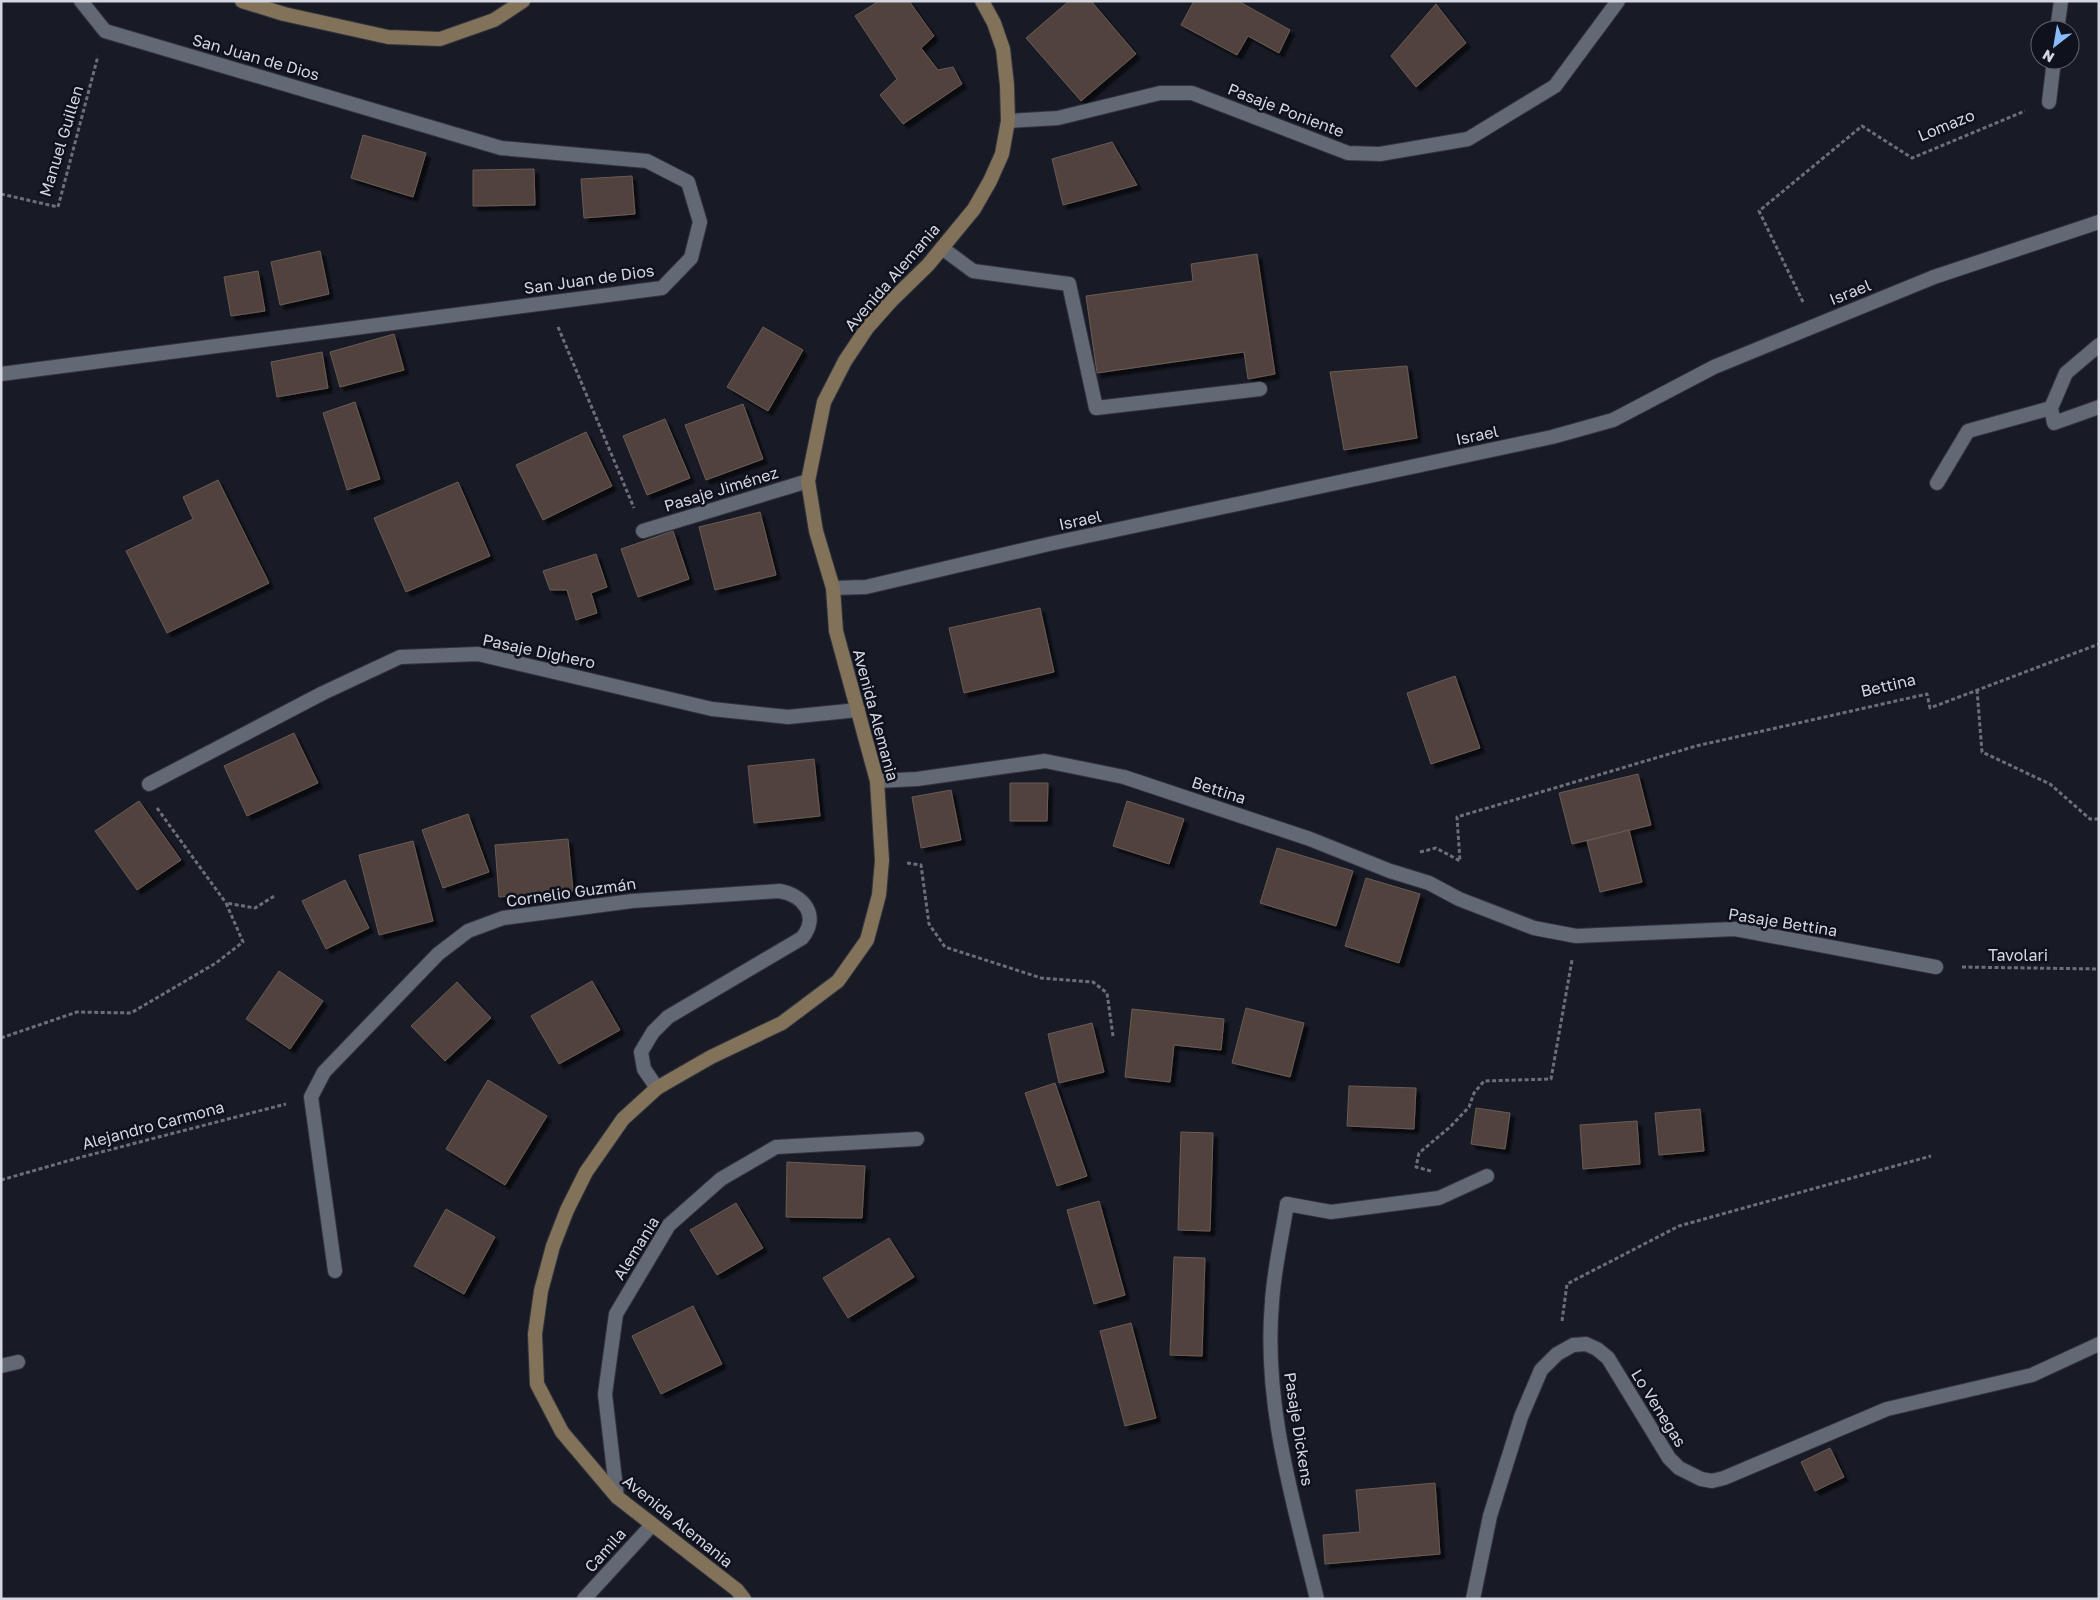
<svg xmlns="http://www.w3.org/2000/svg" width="2100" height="1600" font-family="'Golos Text',sans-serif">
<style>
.building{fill:#51423d;stroke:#6a5b55;filter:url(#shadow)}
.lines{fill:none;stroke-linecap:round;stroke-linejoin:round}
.service-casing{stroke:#32343d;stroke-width:16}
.minor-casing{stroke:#32343d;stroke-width:16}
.secondary-casing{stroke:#32343d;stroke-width:16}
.path{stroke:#6c6f78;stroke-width:3;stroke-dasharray:4 2.5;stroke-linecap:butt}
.service{stroke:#636875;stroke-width:14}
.minor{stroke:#636875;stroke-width:14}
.secondary{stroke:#83725a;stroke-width:14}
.labels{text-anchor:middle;stroke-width:5;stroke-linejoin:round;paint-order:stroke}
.street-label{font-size:16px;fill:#d4d7df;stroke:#0f121c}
</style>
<defs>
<filter id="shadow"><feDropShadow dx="4.5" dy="4.5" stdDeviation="1" flood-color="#0009"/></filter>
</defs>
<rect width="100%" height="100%" fill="#181b26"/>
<g class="building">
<polygon points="879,1 909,1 934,36 921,48 938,70 953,67 962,84 903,124 880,95 897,79 855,16"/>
<polygon points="1069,1 1091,1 1136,54 1081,101 1026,38"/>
<polygon points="1194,1 1238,1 1290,30 1279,53 1248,36 1237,55 1181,25"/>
<polygon points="1436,4 1466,43 1416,87 1391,56"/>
<polygon points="363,135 426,153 413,197 351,178"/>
<polygon points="1112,142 1137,185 1063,205 1052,159"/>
<polygon points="534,169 535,205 473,206 473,170"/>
<polygon points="632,176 635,214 584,218 581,179"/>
<polygon points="320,251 329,294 280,305 271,262"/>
<polygon points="1257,254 1275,374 1248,379 1244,352 1097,373 1086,296 1193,281 1191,264"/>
<polygon points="258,271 265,311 231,316 224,277"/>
<polygon points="763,327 803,350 768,411 727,387"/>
<polygon points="394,334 404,370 340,387 330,352"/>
<polygon points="322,352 328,388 277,397 271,362"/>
<polygon points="1407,366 1417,438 1344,450 1330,372"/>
<polygon points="355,402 380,479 347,490 323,413"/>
<polygon points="743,404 763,459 706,480 685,425"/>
<polygon points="665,419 690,478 647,495 623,436"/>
<polygon points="586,432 612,486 543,520 516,465"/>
<polygon points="218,480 269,583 167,633 126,551 193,519 183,497"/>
<polygon points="458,482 490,556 406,592 374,518"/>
<polygon points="760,512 776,575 715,590 699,527"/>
<polygon points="673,531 689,579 638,597 621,549"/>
<polygon points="596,554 607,587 591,593 597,613 576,620 567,590 550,590 543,571"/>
<polygon points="1040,608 1054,672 964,693 949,628"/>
<polygon points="1455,676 1480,748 1431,764 1407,693"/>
<polygon points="294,733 318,783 247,816 224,766"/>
<polygon points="814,759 820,816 754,823 748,766"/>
<polygon points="1638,774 1651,825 1572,844 1559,793"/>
<polygon points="1010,783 1048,783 1047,821 1010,821"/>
<polygon points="951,790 961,840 921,848 912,797"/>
<polygon points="139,801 181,860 137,890 95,831"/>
<polygon points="1127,801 1184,819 1169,864 1113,846"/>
<polygon points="468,814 489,872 443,888 422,830"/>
<polygon points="1629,830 1642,882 1600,892 1587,841"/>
<polygon points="568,839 573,891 499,897 495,845"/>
<polygon points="413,841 433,921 379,935 359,855"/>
<polygon points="1277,848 1353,871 1336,926 1260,903"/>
<polygon points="1366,878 1420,894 1399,963 1345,946"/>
<polygon points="345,880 369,928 326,949 302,901"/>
<polygon points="279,971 323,1001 290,1049 246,1019"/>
<polygon points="592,981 620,1030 559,1064 531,1016"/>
<polygon points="457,982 491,1018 445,1061 411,1026"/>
<polygon points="1246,1008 1304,1023 1290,1077 1232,1063"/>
<polygon points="1132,1009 1224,1019 1221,1050 1174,1045 1170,1082 1125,1077"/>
<polygon points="1092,1023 1104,1072 1059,1083 1048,1034"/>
<polygon points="488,1080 547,1116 505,1185 446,1149"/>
<polygon points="1055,1083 1087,1176 1057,1186 1025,1093"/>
<polygon points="1349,1086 1416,1088 1414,1129 1347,1126"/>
<polygon points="1476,1108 1510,1113 1505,1149 1471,1144"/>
<polygon points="1700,1109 1704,1151 1659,1155 1655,1113"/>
<polygon points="1637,1121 1640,1164 1583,1169 1580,1125"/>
<polygon points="1181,1132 1213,1133 1210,1231 1178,1230"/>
<polygon points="787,1162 865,1166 862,1218 786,1217"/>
<polygon points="1099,1201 1125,1295 1094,1304 1067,1210"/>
<polygon points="736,1203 763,1248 717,1275 690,1230"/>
<polygon points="446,1209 495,1237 464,1294 414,1266"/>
<polygon points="889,1238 914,1277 848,1318 823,1278"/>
<polygon points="1174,1257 1205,1258 1202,1356 1170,1355"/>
<polygon points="693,1306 722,1364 661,1394 632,1336"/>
<polygon points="1131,1323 1156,1418 1125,1426 1100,1331"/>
<polygon points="1830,1448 1844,1477 1815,1491 1801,1462"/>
<polygon points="1435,1483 1440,1554 1325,1564 1323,1535 1360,1532 1356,1490"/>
</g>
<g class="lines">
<g class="service-casing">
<g id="service">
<polyline points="942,248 973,271 1069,284 1096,408 1260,389"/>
<polyline points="1287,1204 1331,1212 1439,1198 1487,1176"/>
</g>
</g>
<g class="minor-casing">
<g id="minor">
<polyline points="2057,30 2061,1"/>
<polyline points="2049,102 2054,60"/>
<polyline points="1008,121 1058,118 1160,93 1192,93 1348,153 1380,154 1468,139 1555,86 1618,1"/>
<polyline points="2099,345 2066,373 2051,408 2054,423 2099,407"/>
<polyline points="1,374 662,288 691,258 700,222 688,182 647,161 501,148 105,31 81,1"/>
<polyline points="1937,483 1968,431 2051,408"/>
<polyline points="643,531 808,481"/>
<polyline points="833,588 866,587 1049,544 1552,437 1613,420 1714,367 1934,277 2099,222"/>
<polyline points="877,781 917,779 1045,761 1124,777 1310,839 1390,871 1429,883 1459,899 1534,928 1576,936 1735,929 1936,967"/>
<polyline points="149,784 323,693 400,657 478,654 712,709 788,717 858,710"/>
<path d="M1287 1204C1282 1236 1274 1269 1272 1302 1263 1403 1293 1501 1317 1599"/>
<path d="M335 1271 311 1097 324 1072 438 954 468 931 503 918 632 901 779 891C804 895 820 916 802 938L668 1017 653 1032 641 1052 644 1069 657 1088"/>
<polyline points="1,1366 18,1362"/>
<polyline points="617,1497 605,1394 616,1314 669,1225 721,1179 776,1147 917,1139"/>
<polyline points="584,1599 652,1525"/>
<polyline points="1473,1599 1490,1516 1521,1417 1541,1370 1557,1354 1573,1345 1586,1344 1597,1349 1608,1358 1669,1458 1679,1468 1701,1479 1712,1481 1724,1478 1887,1409 2032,1375 2099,1344"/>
</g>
</g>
<g class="secondary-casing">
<g id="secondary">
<polyline points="242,1 284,14 388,37 440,39 494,20 523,1"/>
<polyline points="744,1599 737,1590 617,1497 562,1432 537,1384 535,1334 541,1291 553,1246 567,1210 586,1172 623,1119 657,1088 711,1057 782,1023 838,981 867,940 879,895 882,860 877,781 836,631 833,588 816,531 808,481 824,402 845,361 867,328 891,301 928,265 974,209 990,181 1002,154 1008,121 1007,85 1003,49 994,23 982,1"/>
</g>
</g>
<g class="path">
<polyline points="1,194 58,207 98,56"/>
<polyline points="1803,302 1759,211 1862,126 1912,158 2025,111"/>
<polyline points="558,327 634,508"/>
<polyline points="1977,690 1982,752 2050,784 2090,819 2099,819"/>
<polyline points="157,808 226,903"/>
<polyline points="1420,852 1436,848 1460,861 1457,817 1696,746 1927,694 1930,708 2099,644"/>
<polyline points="907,863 921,865 929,924 945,947 1041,978 1093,982 1107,993 1113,1036"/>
<polyline points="1962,967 2099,969"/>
<polyline points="1,1038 77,1012 131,1013 216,963 243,942 226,903 255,908 276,895"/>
<polyline points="1431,1171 1416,1167 1419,1153 1450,1127 1469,1107 1474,1093 1484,1081 1551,1079 1572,960"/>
<polyline points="1,1180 78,1158 286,1104"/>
<polyline points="1562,1321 1567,1284 1679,1226 1931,1156"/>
</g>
<use href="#service" class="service"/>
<use href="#minor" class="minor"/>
<use href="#secondary" class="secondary"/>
</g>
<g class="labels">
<g class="street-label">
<text transform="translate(256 57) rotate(16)" y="6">San Juan de Dios</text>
<text transform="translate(1286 110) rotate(21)" y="6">Pasaje Poniente</text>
<text transform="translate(1946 125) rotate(-22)" y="6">Lomazo</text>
<text transform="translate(61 141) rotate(-73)" y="6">Manuel Guillen</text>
<text transform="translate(892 277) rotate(-49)" y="6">Avenida Alemania</text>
<text transform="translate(589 279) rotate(-8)" y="6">San Juan de Dios</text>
<text transform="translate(1850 292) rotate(-22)" y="6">Israel</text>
<text transform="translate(1477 435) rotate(-12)" y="6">Israel</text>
<text transform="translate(721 489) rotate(-17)" y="6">Pasaje Jiménez</text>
<text transform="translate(1080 520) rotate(-12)" y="6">Israel</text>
<text transform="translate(539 651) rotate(12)" y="6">Pasaje Dighero</text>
<text transform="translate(1888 685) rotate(-13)" y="6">Bettina</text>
<text transform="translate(876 715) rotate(75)" y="6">Avenida Alemania</text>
<text transform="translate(1219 790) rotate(18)" y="6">Bettina</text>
<text transform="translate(571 892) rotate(-8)" y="6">Cornelio Guzmán</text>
<text transform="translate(1783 922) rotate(9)" y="6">Pasaje Bettina</text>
<text x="2018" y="961">Tavolari</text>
<text transform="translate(153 1125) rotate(-15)" y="6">Alejandro Carmona</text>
<text transform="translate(636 1248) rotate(-58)" y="6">Alemania</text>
<text transform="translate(1659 1408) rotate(58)" y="6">Lo Venegas</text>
<text transform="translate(1299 1429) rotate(81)" y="6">Pasaje Dickens</text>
<text transform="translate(678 1521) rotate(39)" y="6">Avenida Alemania</text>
<text transform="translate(605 1550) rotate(-48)" y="6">Camila</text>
</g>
</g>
<rect width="2100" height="1600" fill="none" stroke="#d4d7df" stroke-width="5"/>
<g transform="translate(2055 45) rotate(211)"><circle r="24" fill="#0f121c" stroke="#5e616a"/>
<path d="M0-4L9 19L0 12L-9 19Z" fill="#8bbafc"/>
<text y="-8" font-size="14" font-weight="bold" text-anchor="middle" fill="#d4d7df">N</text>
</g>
</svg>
